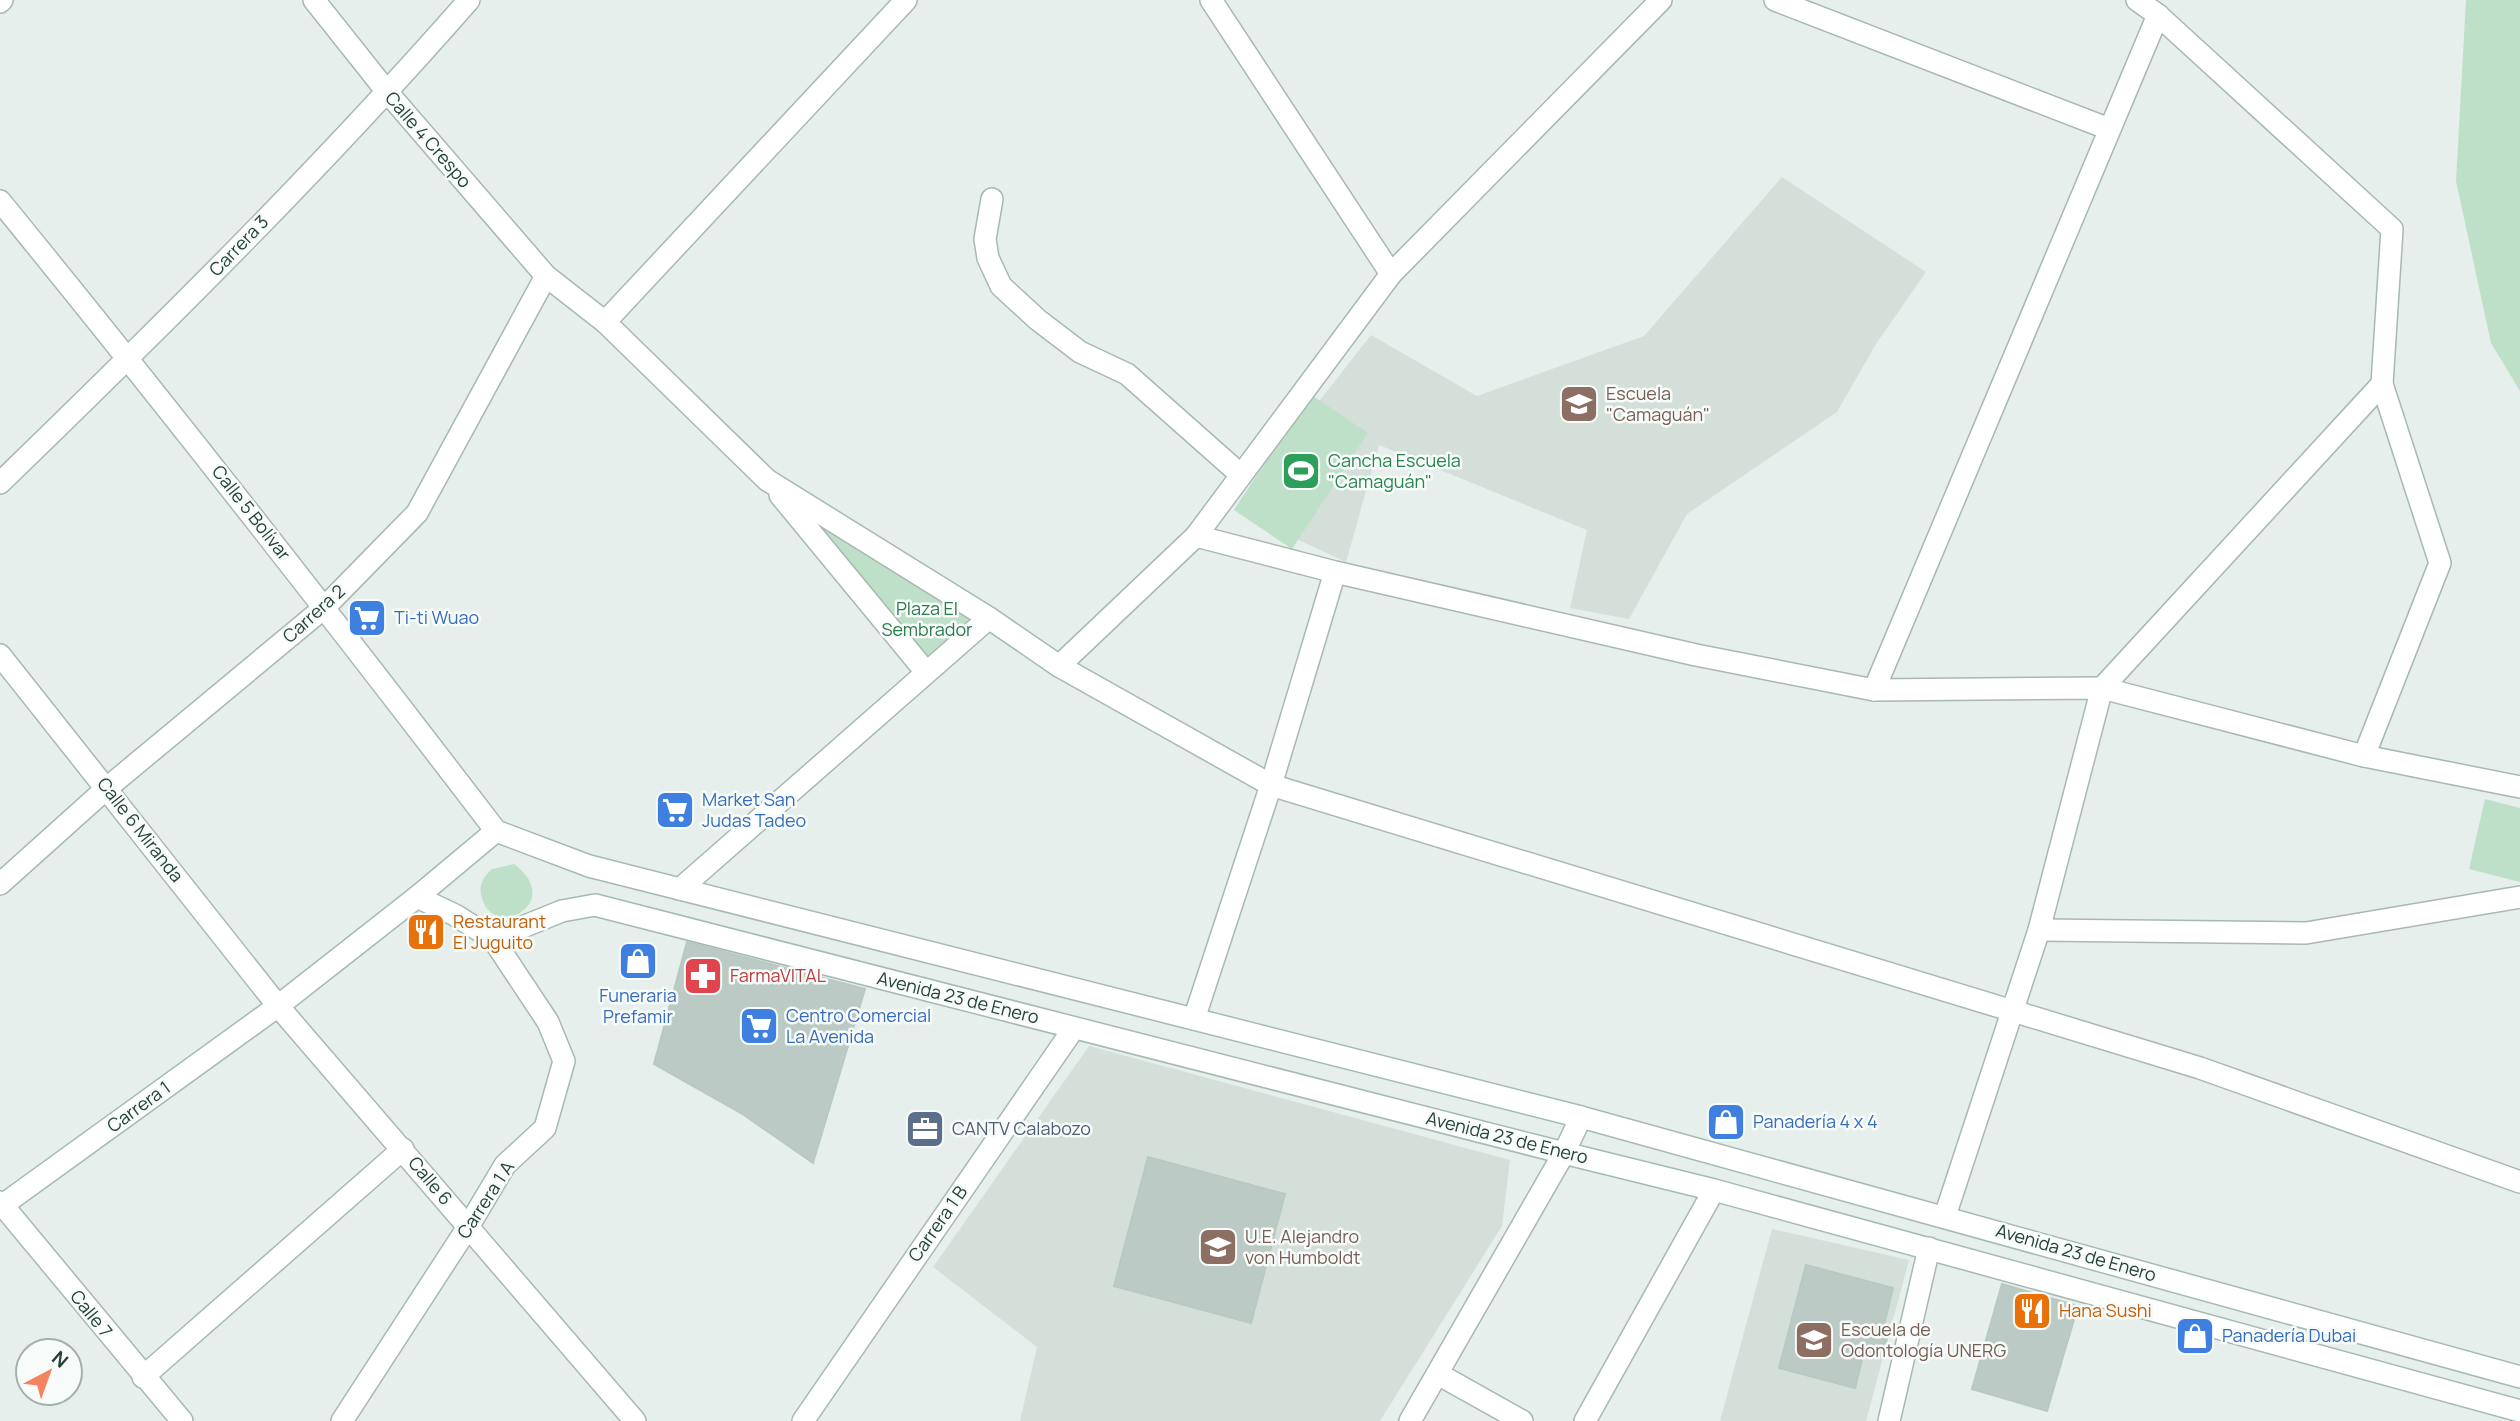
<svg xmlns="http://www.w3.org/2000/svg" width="2520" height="1421" font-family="Manrope,sans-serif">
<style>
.built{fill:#d4dfda}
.green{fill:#bfe0c8}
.building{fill:#bbcac4;stroke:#b8c9c2;stroke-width:2}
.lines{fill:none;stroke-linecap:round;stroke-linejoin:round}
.minor-casing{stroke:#a8b8b2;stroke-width:24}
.secondary-casing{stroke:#a4bbb3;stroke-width:24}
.minor{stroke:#fff;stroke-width:21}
.secondary{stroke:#fff;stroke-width:21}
.labels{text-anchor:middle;stroke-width:5;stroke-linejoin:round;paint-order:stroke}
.street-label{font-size:18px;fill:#24423a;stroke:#f7fbf9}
.education-label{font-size:18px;fill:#785e54;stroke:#f7fbf9;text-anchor:start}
.leisure-label{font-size:18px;fill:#27864d;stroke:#f7fbf9;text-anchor:start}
.park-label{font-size:18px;fill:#2d7a4b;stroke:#f7fbf9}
.shop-label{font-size:18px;fill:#366cbe;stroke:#f7fbf9;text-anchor:start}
.food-label{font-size:18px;fill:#c56008;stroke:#f7fbf9;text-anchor:start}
.health-label{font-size:18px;fill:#be3a42;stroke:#f7fbf9;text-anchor:start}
.service-label{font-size:18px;fill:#4e5e75;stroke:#f7fbf9;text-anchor:start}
</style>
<rect width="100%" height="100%" fill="#e6efeb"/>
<g class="built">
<polygon points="1782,177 1926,272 1876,344 1837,412 1687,514 1629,619 1570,608 1587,530 1379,445 1346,562 1234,510 1371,335 1477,396 1644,336"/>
<polygon points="1089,1046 1510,1160 1502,1226 1380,1421 1020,1421 1037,1347 933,1267"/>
<polygon points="1772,1229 1909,1260 1866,1421 1720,1421"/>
</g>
<g class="green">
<polygon points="2466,0 2520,0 2520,391 2491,343 2456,181"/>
<polygon points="1310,394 1368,433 1292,549 1234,510"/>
<polygon points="806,511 972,617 924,660"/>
<polygon points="2485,799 2520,808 2520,882 2469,869"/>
<path d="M514 864C566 903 493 941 482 898 478 886 483 877 492 869Z"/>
</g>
<g class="building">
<polygon points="687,942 865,989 813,1163 744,1115 654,1064"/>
<polygon points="1148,1157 1285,1194 1251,1323 1114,1286"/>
<polygon points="1806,1265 1893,1288 1881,1337 1887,1338 1882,1357 1864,1352 1855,1388 1779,1368"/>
<polygon points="2002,1284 2078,1306 2047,1411 1972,1389"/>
</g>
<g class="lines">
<g class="minor-casing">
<g id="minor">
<polyline points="314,0 388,93 546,276 605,322 767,480 989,618 1059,666 1271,785 2200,1068 2520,1182"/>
<polyline points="1211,0 1391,274"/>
<polyline points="1775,0 2109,129"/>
<polyline points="0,2 2,0"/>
<polyline points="992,199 985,239 988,258 1001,286 1038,320 1080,352 1127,374 1241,475"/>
<path d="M0 201C169 408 333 618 496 831"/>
<polyline points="605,322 906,0"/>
<path d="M0 483C161 327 321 169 469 0"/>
<polyline points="780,495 926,672"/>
<polyline points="1196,536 1335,572 1696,655 1874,690 2102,688 2364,756 2520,787"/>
<polyline points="0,655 278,1006 635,1421"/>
<polyline points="1059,666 1196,536 1391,274 1661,0"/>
<polyline points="1874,690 2158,15"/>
<polyline points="2364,756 2440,563 2382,384"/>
<polyline points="0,884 107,788 325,607 417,513 546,276"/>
<polyline points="680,889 989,618"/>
<polyline points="2039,930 2306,933 2520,897"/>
<polyline points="1194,1019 1271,785 1335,572"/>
<polyline points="0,1202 182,1421"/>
<polyline points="1945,1216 2039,930 2102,688 2382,384 2392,229 2158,15 2137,0"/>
<polyline points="1438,1374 1522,1421"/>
<polyline points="143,1377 403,1149"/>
<polyline points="342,1421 468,1227 505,1165 545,1128 564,1061 548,1022 493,939"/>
<polyline points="803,1421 1074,1028"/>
<polyline points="1410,1421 1564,1153 1581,1117"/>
<polyline points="1585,1421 1714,1190"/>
<polyline points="1889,1421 1929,1248"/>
</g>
</g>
<g class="secondary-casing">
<g id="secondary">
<polyline points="417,897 455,915 493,939 562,911 595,905 1564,1153 1714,1190 2520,1411"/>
<polyline points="0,1207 278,1006 417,897 496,831 589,866 1581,1117 2520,1377"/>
</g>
</g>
<use href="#minor" class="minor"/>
<use href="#secondary" class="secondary"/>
</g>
<defs>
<g id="school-square" transform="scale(2.0125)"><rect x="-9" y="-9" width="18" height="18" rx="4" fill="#8d6e63" stroke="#f7fbf9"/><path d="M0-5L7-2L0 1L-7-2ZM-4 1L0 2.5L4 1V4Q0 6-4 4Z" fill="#fff"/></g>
<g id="stadium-square" transform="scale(2.0125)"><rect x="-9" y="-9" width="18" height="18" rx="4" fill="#2e9e5b" stroke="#f7fbf9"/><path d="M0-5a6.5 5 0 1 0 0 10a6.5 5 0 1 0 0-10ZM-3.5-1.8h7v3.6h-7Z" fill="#fff"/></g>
<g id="supermarket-square" transform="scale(2.0125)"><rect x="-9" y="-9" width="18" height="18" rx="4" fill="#3f7fe0" stroke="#f7fbf9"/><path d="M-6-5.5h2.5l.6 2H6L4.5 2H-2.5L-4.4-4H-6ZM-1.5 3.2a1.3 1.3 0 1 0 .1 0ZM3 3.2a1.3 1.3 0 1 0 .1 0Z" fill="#fff"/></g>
<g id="restaurant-square" transform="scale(2.0125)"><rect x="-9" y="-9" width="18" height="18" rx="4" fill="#e8710a" stroke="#f7fbf9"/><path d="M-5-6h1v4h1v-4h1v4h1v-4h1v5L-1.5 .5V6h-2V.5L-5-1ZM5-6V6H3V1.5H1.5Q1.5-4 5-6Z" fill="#fff"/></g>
<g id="shop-square" transform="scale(2.0125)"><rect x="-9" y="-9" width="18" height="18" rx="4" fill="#3f7fe0" stroke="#f7fbf9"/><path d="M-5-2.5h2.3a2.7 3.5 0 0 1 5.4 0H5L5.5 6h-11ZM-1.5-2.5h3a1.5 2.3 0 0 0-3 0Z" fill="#fff"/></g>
<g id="pharmacy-square" transform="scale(2.0125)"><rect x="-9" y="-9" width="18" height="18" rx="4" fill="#e0444e" stroke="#f7fbf9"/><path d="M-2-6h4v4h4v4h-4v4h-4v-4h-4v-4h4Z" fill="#fff"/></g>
<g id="office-square" transform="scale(2.0125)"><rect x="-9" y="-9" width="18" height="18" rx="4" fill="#5c6f8a" stroke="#f7fbf9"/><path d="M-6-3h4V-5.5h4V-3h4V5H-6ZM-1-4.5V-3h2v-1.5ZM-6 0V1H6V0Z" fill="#fff"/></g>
<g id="university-square" transform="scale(2.0125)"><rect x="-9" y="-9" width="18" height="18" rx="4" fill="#8d6e63" stroke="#f7fbf9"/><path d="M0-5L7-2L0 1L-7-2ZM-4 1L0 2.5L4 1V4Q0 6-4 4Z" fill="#fff"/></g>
</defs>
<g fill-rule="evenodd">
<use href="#school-square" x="1579" y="404"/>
<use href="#stadium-square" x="1301" y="471"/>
<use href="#supermarket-square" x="367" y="618"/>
<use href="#supermarket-square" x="675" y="810"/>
<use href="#restaurant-square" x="426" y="932"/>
<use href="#shop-square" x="638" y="961"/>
<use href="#pharmacy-square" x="703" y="976"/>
<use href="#supermarket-square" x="759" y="1026"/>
<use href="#shop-square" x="1726" y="1122"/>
<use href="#office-square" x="925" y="1129"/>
<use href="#school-square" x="1218" y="1247"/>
<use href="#restaurant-square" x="2032" y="1311"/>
<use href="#shop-square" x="2195" y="1336"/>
<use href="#university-square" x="1814" y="1340"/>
</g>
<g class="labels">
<g class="street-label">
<text transform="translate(428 140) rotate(49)" y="6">Calle 4 Crespo</text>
<text transform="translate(239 246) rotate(-46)" y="6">Carrera 3</text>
<text transform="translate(251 513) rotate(52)" y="6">Calle 5 Bolívar</text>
<text transform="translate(314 614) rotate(-42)" y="6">Carrera 2</text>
<text transform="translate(140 830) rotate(52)" y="6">Calle 6 Miranda</text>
<text transform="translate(958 998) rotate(14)" y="6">Avenida 23 de Enero</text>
<text transform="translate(139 1107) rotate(-36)" y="6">Carrera 1</text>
<text transform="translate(1507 1138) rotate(14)" y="6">Avenida 23 de Enero</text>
<text transform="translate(430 1181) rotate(50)" y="6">Calle 6</text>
<text transform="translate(486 1200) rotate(-57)" y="6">Carrera 1 A</text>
<text transform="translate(938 1224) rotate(-55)" y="6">Carrera 1 B</text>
<text transform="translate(2076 1253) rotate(16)" y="6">Avenida 23 de Enero</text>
<text transform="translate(91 1314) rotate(51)" y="6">Calle 7</text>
</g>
<g class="education-label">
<text x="1606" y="400">Escuela<tspan x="1606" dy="21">"Camaguán"</tspan></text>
<text x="1245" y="1243">U.E. Alejandro<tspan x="1245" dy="21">von Humboldt</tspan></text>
<text x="1841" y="1336">Escuela de<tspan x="1841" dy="21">Odontología UNERG</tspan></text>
</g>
<g class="leisure-label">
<text x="1328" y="467">Cancha Escuela<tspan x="1328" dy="21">"Camaguán"</tspan></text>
</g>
<g class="park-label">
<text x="927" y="615">Plaza El<tspan x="927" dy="21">Sembrador</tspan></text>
</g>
<g class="shop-label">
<text x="394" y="624">Ti-ti Wuao</text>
<text x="702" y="806">Market San<tspan x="702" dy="21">Judas Tadeo</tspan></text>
<text x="638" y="1002" text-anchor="middle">Funeraria<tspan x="638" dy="21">Prefamir</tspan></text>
<text x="786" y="1022">Centro Comercial<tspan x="786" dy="21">La Avenida</tspan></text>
<text x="1753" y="1128">Panadería 4 x 4</text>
<text x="2222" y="1342">Panadería Dubai</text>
</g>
<g class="food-label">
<text x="453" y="928">Restaurant<tspan x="453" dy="21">El Juguito</tspan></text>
<text x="2059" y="1317">Hana Sushi</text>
</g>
<g class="health-label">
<text x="730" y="982">FarmaVITAL</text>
</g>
<g class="service-label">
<text x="952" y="1135">CANTV Calabozo</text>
</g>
</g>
<g transform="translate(49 1372) rotate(41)"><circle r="33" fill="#f7fbf9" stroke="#a3b1ad" stroke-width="2"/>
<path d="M0-5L12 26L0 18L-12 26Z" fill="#f4845f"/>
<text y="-10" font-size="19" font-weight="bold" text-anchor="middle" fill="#24423a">N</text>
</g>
</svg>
